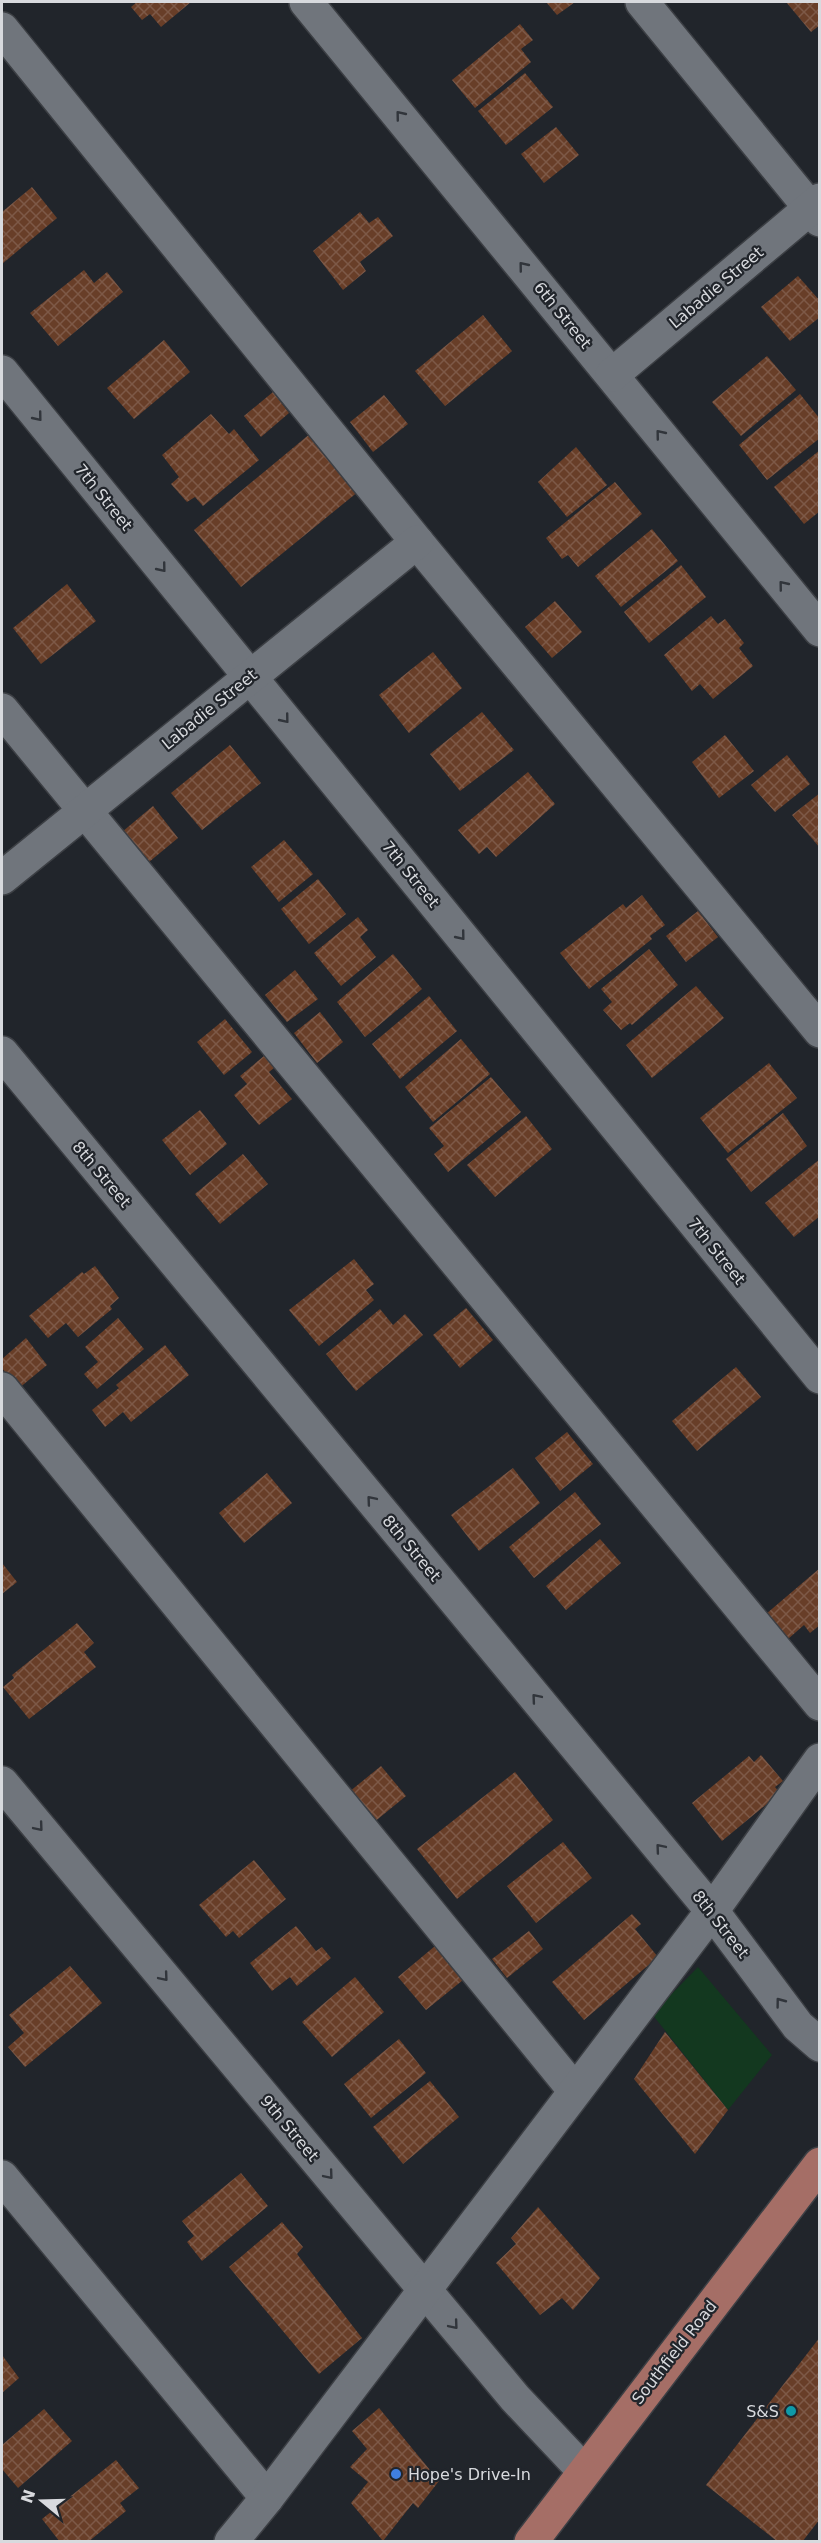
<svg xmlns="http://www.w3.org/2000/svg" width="821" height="2543" font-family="'DejaVu Sans',sans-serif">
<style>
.green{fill:#13381f}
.building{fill:url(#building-cross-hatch)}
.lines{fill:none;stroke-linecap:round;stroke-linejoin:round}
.minor-casing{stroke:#3c3f44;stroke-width:36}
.major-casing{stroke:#3c3f44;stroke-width:36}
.minor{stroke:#70757c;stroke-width:33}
.major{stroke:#a56e66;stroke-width:33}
.oneway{stroke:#31353b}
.culture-dot{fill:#0f9aa8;stroke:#21252b;stroke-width:2}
.shop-dot{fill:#3f7fe0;stroke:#21252b;stroke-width:2}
.labels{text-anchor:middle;stroke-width:4.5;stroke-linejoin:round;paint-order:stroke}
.street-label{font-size:16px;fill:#d8dade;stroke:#21252b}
.poi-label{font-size:16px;fill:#d8dade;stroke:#21252b;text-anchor:end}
</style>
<defs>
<pattern id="building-cross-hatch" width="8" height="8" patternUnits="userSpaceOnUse" patternTransform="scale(1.5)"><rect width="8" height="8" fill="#683e28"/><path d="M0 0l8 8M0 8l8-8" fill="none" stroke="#7d5947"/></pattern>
</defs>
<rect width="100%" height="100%" fill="#21252b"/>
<polygon class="green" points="698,1967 772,2055 728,2110 652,2014"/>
<g class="building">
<polygon points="137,2 191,2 161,27 150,14 142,20 131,7"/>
<polygon points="546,2 575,2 557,15"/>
<polygon points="786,2 820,2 820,25 811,32"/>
<polygon points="520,24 533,40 521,49 531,62 475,108 452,80"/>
<polygon points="525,73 553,107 506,145 478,111"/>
<polygon points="556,127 579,155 544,183 521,154"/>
<polygon points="32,187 57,218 2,264 2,212"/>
<polygon points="360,212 369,223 378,217 393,236 360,262 366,271 343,290 313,251"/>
<polygon points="84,270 94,283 107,272 123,292 58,346 30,313"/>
<polygon points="798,276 820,301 820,317 790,341 761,307"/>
<polygon points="483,315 512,351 445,406 415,371"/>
<polygon points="164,340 190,372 134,419 107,388"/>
<polygon points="767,356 796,390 741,436 712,402"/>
<polygon points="273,392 289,413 261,437 244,416"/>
<polygon points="800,394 820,419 820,438 767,480 739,445"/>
<polygon points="384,395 408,424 373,452 350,422"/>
<polygon points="211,414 229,434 234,429 259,460 203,506 195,497 187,502 171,484 179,477 162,455"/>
<polygon points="311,433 359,491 241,587 194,530"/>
<polygon points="576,447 607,485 567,517 538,482"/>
<polygon points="820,450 820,511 804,524 774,487"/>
<polygon points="615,482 642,514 578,567 568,555 562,559 546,538"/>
<polygon points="652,529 678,561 621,607 595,576"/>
<polygon points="681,565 706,597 649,643 624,612"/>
<polygon points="67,584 96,621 41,664 13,628"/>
<polygon points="555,601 582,632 552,658 525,627"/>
<polygon points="711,616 718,624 725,619 744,643 739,648 753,666 713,699 700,684 692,691 664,655"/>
<polygon points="433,652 462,688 409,733 379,695"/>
<polygon points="482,712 514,750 460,791 430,754"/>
<polygon points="725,735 754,771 719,798 692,762"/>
<polygon points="230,745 261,783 202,830 171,793"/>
<polygon points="787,755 810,784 775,812 751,785"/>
<polygon points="528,772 555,804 496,857 487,847 479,854 458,830"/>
<polygon points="820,793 820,848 792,815"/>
<polygon points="153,806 178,838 149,862 122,832"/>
<polygon points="284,840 313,874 279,902 251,867"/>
<polygon points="318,879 346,914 309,944 281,909"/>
<polygon points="642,895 665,925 650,936 652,939 589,989 560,953 623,904 626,908"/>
<polygon points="698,911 718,937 686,962 666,936"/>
<polygon points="358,917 368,930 360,937 376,957 341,986 314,953"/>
<polygon points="649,949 678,985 632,1025 630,1023 621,1030 603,1010 612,1002 601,989"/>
<polygon points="393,954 422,989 365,1037 337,1002"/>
<polygon points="295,970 318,999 287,1022 265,995"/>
<polygon points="696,986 724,1018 652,1078 626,1045"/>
<polygon points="429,996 457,1031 400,1079 372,1044"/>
<polygon points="320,1012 343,1042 317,1063 294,1033"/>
<polygon points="225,1019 252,1052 224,1075 197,1042"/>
<polygon points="461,1039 490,1074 433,1122 405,1087"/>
<polygon points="264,1056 274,1068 269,1072 292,1099 259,1125 234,1095 247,1084 240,1076"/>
<polygon points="769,1063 797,1098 728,1153 700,1118"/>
<polygon points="491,1077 521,1112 448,1172 434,1154 444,1146 429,1128"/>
<polygon points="200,1110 227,1144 190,1175 162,1140"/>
<polygon points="783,1113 807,1146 751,1192 726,1159"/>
<polygon points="526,1116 552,1149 495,1197 467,1165"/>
<polygon points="243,1154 268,1184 220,1224 195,1194"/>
<polygon points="820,1159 820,1216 794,1237 765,1203"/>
<polygon points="354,1259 374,1284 366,1290 374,1300 319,1346 289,1310"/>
<polygon points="95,1266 119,1298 110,1306 112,1309 78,1337 66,1323 48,1338 29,1316 82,1272 84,1274"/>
<polygon points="466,1308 493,1340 460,1368 433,1335"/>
<polygon points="380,1309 393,1325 405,1314 423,1335 356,1391 326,1354"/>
<polygon points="118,1318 144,1349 97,1389 84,1374 98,1362 85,1347"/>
<polygon points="26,1338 47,1365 18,1389 2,1368 2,1359"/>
<polygon points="165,1345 189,1375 131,1422 123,1412 105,1427 92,1410 119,1388 116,1385"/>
<polygon points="736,1367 761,1397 697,1451 672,1421"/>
<polygon points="567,1432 593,1464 560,1491 535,1458"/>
<polygon points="513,1468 540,1503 479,1551 451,1515"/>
<polygon points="267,1473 292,1503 244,1543 219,1513"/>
<polygon points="575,1492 601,1524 534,1578 509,1547"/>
<polygon points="600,1539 621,1563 566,1610 546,1586"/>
<polygon points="2,1563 17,1582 2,1594"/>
<polygon points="820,1568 820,1625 810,1633 804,1625 788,1639 766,1614"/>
<polygon points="77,1623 94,1643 84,1652 96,1667 29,1719 3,1687 14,1678 12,1675"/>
<polygon points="761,1755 783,1781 775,1787 780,1793 722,1841 692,1803 749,1756 754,1762"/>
<polygon points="381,1766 406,1796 373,1823 349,1792"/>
<polygon points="515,1772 553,1820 457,1899 417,1849"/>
<polygon points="563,1842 592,1878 536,1923 507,1886"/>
<polygon points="254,1860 286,1899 239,1938 233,1931 226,1937 199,1905"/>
<polygon points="632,1914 641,1924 635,1929 658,1957 584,2020 552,1982"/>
<polygon points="296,1926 316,1951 322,1947 331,1958 297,1986 290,1977 272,1991 250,1963"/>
<polygon points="529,1931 543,1949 507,1978 492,1959"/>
<polygon points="435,1946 463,1980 426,2010 398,1977"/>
<polygon points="70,1966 102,2003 25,2067 8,2047 24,2033 9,2015"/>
<polygon points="355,1977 384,2012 332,2057 302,2022"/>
<polygon points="665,2032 728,2110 695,2154 634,2079"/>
<polygon points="399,2039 426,2073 371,2118 344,2084"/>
<polygon points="430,2081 459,2117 403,2164 373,2127"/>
<polygon points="241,2173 268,2206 202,2261 187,2242 194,2236 182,2221"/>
<polygon points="538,2207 600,2278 573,2310 562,2298 540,2315 496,2263 516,2244 511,2238"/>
<polygon points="282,2222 303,2247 297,2254 362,2338 319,2374 229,2267"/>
<polygon points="820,2337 820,2519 802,2542 778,2542 706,2485"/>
<polygon points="2,2355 19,2378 2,2393"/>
<polygon points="379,2408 439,2481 418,2508 413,2503 383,2541 351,2503 368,2482 350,2467 367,2449 352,2431"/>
<polygon points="44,2409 72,2441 18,2488 2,2469 2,2445"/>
<polygon points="116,2460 139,2488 120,2503 126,2511 88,2542 60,2542 42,2519"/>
</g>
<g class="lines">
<g class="minor-casing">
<g id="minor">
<polyline points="306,2 820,630"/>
<polyline points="642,2 820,220"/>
<polyline points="2,29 417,542 820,1031"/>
<polyline points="2,372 820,1377"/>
<polyline points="612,375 820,200"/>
<polyline points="2,710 820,1704"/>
<polyline points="2,878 417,542"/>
<polyline points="2,1053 712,1911 798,2026 820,2045"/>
<polyline points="2,1389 575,2091"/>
<polyline points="2,1783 515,2398 583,2470"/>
<polyline points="2,2177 267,2498"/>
<polyline points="231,2542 267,2498 712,1911 820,1760"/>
</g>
</g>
<g class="major-casing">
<polyline id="major" points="531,2542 820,2164"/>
</g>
<use href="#minor" class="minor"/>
<use href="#major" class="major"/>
</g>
<defs><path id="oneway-chevron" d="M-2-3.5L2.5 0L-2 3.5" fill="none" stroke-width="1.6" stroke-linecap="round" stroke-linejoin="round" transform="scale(1.5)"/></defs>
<g class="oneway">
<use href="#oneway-chevron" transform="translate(400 115) rotate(-129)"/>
<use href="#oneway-chevron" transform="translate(523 266) rotate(-129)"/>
<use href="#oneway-chevron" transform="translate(38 417) rotate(51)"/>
<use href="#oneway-chevron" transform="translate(660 434) rotate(-129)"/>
<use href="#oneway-chevron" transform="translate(162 568) rotate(51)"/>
<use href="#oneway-chevron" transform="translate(783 585) rotate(-129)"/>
<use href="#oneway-chevron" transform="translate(285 719) rotate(51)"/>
<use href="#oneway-chevron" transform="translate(461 936) rotate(51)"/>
<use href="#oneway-chevron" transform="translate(371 1500) rotate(-130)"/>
<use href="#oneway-chevron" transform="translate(536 1698) rotate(-130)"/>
<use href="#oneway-chevron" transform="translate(39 1827) rotate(50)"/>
<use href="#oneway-chevron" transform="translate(660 1848) rotate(-130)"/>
<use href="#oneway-chevron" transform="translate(164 1977) rotate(50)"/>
<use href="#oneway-chevron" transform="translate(780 2002) rotate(-127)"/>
<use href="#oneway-chevron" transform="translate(329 2175) rotate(50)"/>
<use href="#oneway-chevron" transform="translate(454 2325) rotate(50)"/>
</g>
<circle class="culture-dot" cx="791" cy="2411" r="6"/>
<circle class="shop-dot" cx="396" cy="2474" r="6"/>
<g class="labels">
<g class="street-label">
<text transform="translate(716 287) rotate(-40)" y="6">Labadie Street</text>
<text transform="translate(563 315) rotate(51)" y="6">6th Street</text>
<text transform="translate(104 497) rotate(51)" y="6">7th Street</text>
<text transform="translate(209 709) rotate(-39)" y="6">Labadie Street</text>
<text transform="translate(411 874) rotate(51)" y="6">7th Street</text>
<text transform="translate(102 1174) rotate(50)" y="6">8th Street</text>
<text transform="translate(717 1251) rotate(51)" y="6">7th Street</text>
<text transform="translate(412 1548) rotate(50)" y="6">8th Street</text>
<text transform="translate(721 1924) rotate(52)" y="6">8th Street</text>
<text transform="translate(290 2128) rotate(50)" y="6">9th Street</text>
<text transform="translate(674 2352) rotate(-52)" y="6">Southfield Road</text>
</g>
<g class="poi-label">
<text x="779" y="2417">S&amp;S</text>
<text x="408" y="2480" text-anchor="start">Hope's Drive-In</text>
</g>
</g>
<rect width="821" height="2543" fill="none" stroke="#d8dade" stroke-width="6"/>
<g transform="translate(42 2501) rotate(289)" stroke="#21252b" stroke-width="4.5" paint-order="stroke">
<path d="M0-4.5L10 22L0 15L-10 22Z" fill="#d8dade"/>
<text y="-9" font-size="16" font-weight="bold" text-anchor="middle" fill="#d8dade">N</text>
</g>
</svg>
